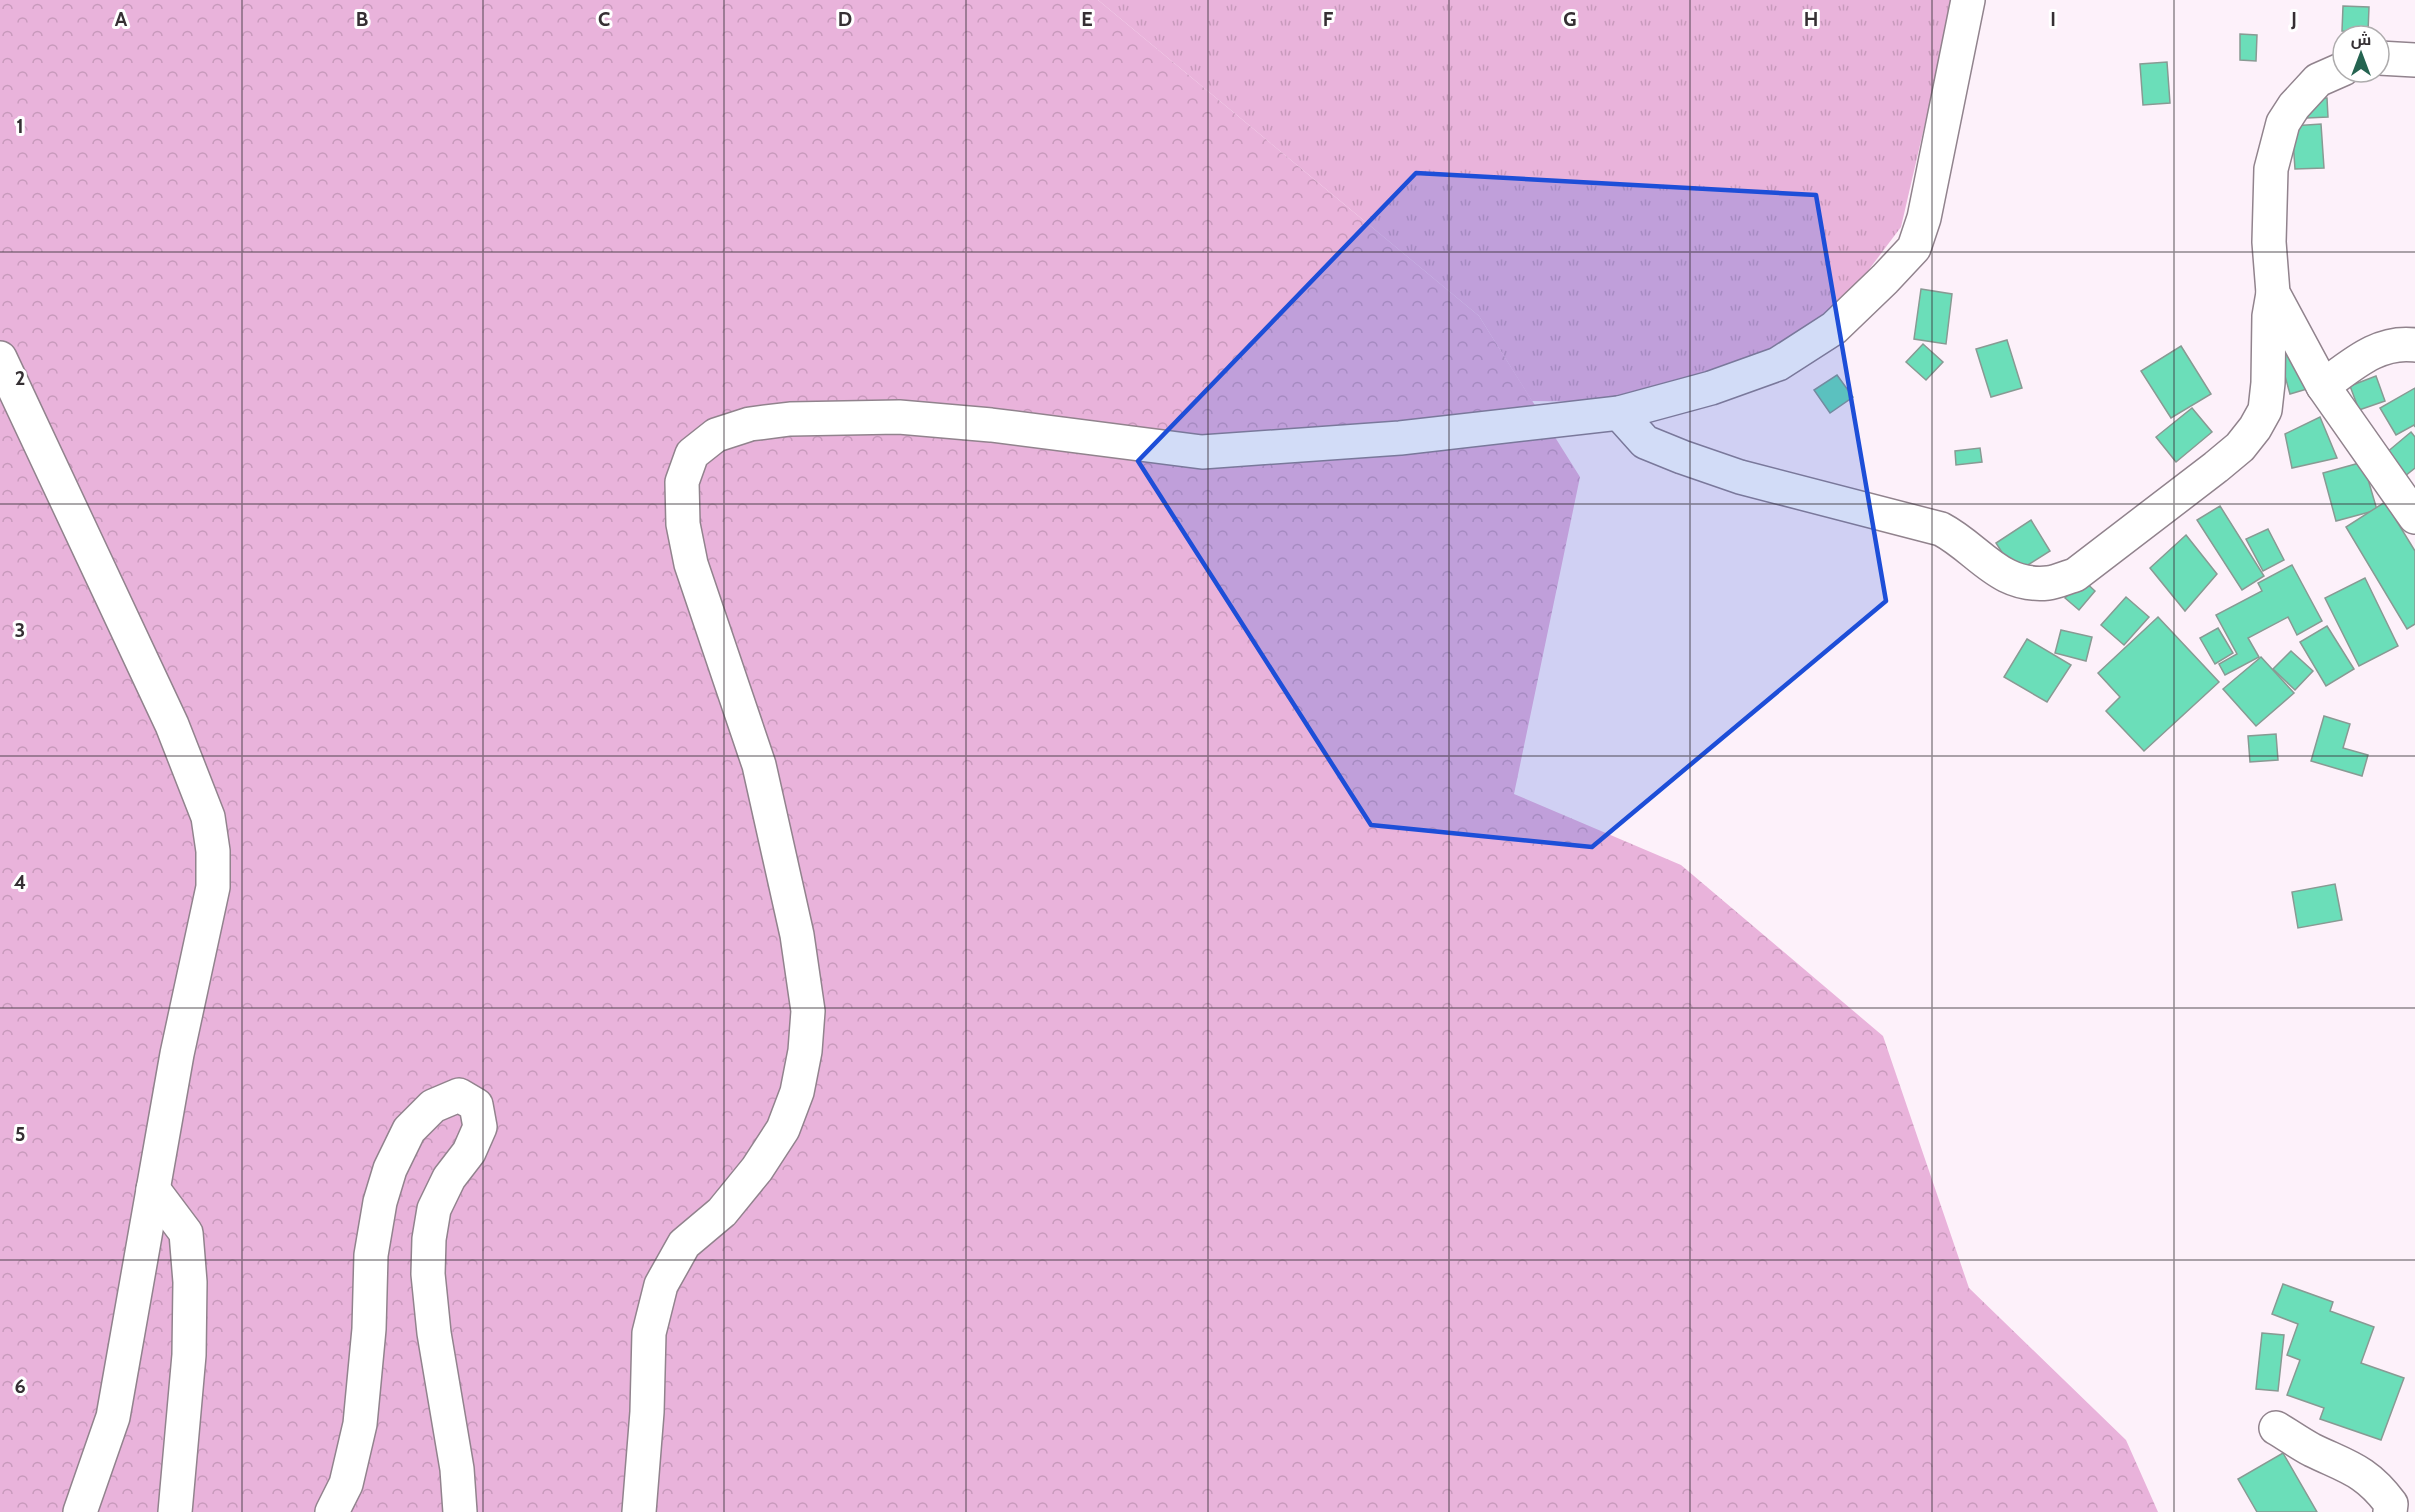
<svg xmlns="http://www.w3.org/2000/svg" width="2415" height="1512" font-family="Cabin,Cairo,sans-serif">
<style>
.grass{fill:url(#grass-tufts)}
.forest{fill:url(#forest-crowns)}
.building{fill:#6bdeb9;stroke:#889a93;stroke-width:1.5}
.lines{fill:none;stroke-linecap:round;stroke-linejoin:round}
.minor-casing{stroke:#91838d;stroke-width:36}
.minor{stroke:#fff;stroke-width:33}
.marked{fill:#1d4ed8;fill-opacity:0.2;stroke:#1d4ed8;stroke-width:4.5;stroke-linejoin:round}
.grid{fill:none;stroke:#352f33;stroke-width:1.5;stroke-opacity:0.55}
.grid-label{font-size:20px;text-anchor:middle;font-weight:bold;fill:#352f33;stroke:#fff;stroke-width:6;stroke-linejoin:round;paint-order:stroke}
</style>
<defs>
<pattern id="grass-tufts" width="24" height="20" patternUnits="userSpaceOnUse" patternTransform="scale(1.5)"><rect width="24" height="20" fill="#e9b3db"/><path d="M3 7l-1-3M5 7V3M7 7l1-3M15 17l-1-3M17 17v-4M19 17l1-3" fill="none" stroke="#c89abc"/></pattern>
<pattern id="forest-crowns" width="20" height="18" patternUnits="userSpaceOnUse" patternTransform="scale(1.5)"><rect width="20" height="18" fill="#e9b3db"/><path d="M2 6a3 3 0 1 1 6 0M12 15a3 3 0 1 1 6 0" fill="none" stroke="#c89abc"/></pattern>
</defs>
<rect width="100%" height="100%" fill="#fdf1fa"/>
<polygon class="grass" points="1098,0 1951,0 1945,37 1901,227 1846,300 1810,328 1773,347 1688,384 1601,402 1532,401 1479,316"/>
<polygon class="forest" points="0,0 1098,0 1479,316 1580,477 1514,794 1681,865 1883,1036 1969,1288 2126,1440 2158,1512 0,1512"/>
<g class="building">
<polygon points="2343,6 2369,7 2368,32 2342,31"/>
<polygon points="2240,34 2257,35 2256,61 2240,60"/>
<polygon points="2167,62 2170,103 2143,105 2140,64"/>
<polygon points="2306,98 2327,98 2328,117 2307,118"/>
<polygon points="2321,124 2324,168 2295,169 2292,126"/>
<polygon points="1921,289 1952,294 1946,344 1914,339"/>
<polygon points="2007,340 2022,388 1991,397 1976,349"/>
<polygon points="1923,344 1943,362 1926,380 1906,362"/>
<polygon points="2181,346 2211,394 2171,418 2141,371"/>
<polygon points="2296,347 2307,389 2290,394 2278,351"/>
<polygon points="1837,375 1853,397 1830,413 1814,390"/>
<polygon points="2376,376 2385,401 2359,410 2350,386"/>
<polygon points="2415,388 2415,427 2414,425 2396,435 2380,408"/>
<polygon points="2192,408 2212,432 2176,462 2156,437"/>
<polygon points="2320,417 2337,458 2292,468 2285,434"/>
<polygon points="2411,432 2415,437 2415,468 2405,476 2386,453"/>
<polygon points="1980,448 1982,462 1956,465 1955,451"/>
<polygon points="2363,462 2377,510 2336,521 2323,473"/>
<polygon points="2385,502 2415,551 2415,624 2407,629 2346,527"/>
<polygon points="2220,506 2264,576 2242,590 2197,520"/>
<polygon points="2031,520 2050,551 2015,573 1996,543"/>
<polygon points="2268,529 2284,560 2263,571 2246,539"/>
<polygon points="2186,535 2217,574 2185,611 2150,568"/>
<polygon points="2292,565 2322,621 2297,635 2288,617 2248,638 2259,657 2225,675 2219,664 2237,654 2216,615 2262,591 2258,583"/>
<polygon points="2365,578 2398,646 2359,666 2325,598"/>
<polygon points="2082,579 2095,591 2079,610 2065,598"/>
<polygon points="2126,597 2149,617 2124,645 2101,625"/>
<polygon points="2158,617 2219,682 2144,751 2106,711 2120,697 2098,673"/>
<polygon points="2327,626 2354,669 2326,686 2300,642"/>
<polygon points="2218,628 2233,653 2215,664 2200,638"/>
<polygon points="2061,630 2092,637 2086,661 2055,653"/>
<polygon points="2027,639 2071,665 2047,702 2004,677"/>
<polygon points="2291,651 2313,671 2295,690 2273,669"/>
<polygon points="2261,657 2294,693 2256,726 2223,689"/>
<polygon points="2324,716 2350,724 2343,748 2368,755 2362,776 2311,761"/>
<polygon points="2276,734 2278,760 2250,762 2248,736"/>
<polygon points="2335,884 2342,920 2298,928 2292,892"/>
<polygon points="2283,1284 2333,1302 2330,1311 2374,1327 2361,1363 2404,1378 2381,1440 2320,1419 2324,1408 2287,1395 2300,1360 2287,1355 2298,1324 2272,1314"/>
<polygon points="2262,1333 2284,1335 2278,1391 2256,1389"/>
<polygon points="2283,1453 2317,1512 2257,1512 2238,1479"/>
</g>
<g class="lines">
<g class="minor-casing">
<g id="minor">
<polyline points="2379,58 2415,60"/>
<polyline points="2343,69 2318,80 2294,106 2283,123 2271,169 2269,242 2273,293 2323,386 2415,517"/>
<polyline points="0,358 172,725 208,817 213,851 213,887 177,1054 113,1417 80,1512"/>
<path d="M2323 386C2351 366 2378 340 2415 345"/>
<path d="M1619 413 1645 442 1682 457 1740 477 1941 529C1979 549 1999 588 2048 583 2057 582 2067 577 2075 575L2216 467 2240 447 2255 428 2265 410 2268 383 2269 316 2273 293"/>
<polyline points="153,1189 186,1233 190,1282 189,1355 175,1512"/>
<path d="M2276 1428C2288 1435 2299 1443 2312 1450 2347 1467 2366 1470 2391 1504L2390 1512"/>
<polyline points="332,1512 346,1484 360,1424 369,1329 371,1255 380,1202 390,1169 409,1130 433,1106 459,1095 476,1105 480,1127 469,1152 449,1178 434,1209 429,1239 428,1274 434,1333 457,1469 460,1512"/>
<polyline points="639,1512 647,1412 649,1333 661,1285 684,1244 722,1212 757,1169 783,1129 797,1092 805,1051 808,1011 797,935 759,765 691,564 683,524 682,482 692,454 716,435 750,424 790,419 899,417 991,425 1202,452 1400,438 1619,413 1711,388 1778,364 1834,328 1885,279 1914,248 1924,218 1968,0"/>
</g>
</g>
<use href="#minor" class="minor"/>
</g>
<path class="marked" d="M1416 173 1816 195 1886 601 1592 847 1371 825 1138 461Z"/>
<path class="grid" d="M242 0V1512M483 0V1512M724 0V1512M966 0V1512M1208 0V1512M1449 0V1512M1690 0V1512M1932 0V1512M2174 0V1512M0 252H2415M0 504H2415M0 756H2415M0 1008H2415M0 1260H2415"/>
<g class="grid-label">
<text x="121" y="26">A</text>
<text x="362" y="26">B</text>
<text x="604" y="26">C</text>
<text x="845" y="26">D</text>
<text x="1087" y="26">E</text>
<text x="1328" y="26">F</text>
<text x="1570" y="26">G</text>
<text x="1811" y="26">H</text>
<text x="2053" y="26">I</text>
<text x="2294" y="26">J</text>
<text x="20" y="133">1</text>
<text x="20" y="385">2</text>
<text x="20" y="637">3</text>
<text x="20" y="889">4</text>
<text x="20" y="1141">5</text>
<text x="20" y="1393">6</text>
</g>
<g transform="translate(2361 54)"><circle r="28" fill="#ffffff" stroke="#aeacad" stroke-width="1.5"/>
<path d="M0-4.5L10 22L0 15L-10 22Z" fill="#256451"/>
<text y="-9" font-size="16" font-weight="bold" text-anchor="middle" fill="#352f33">ش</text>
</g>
</svg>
